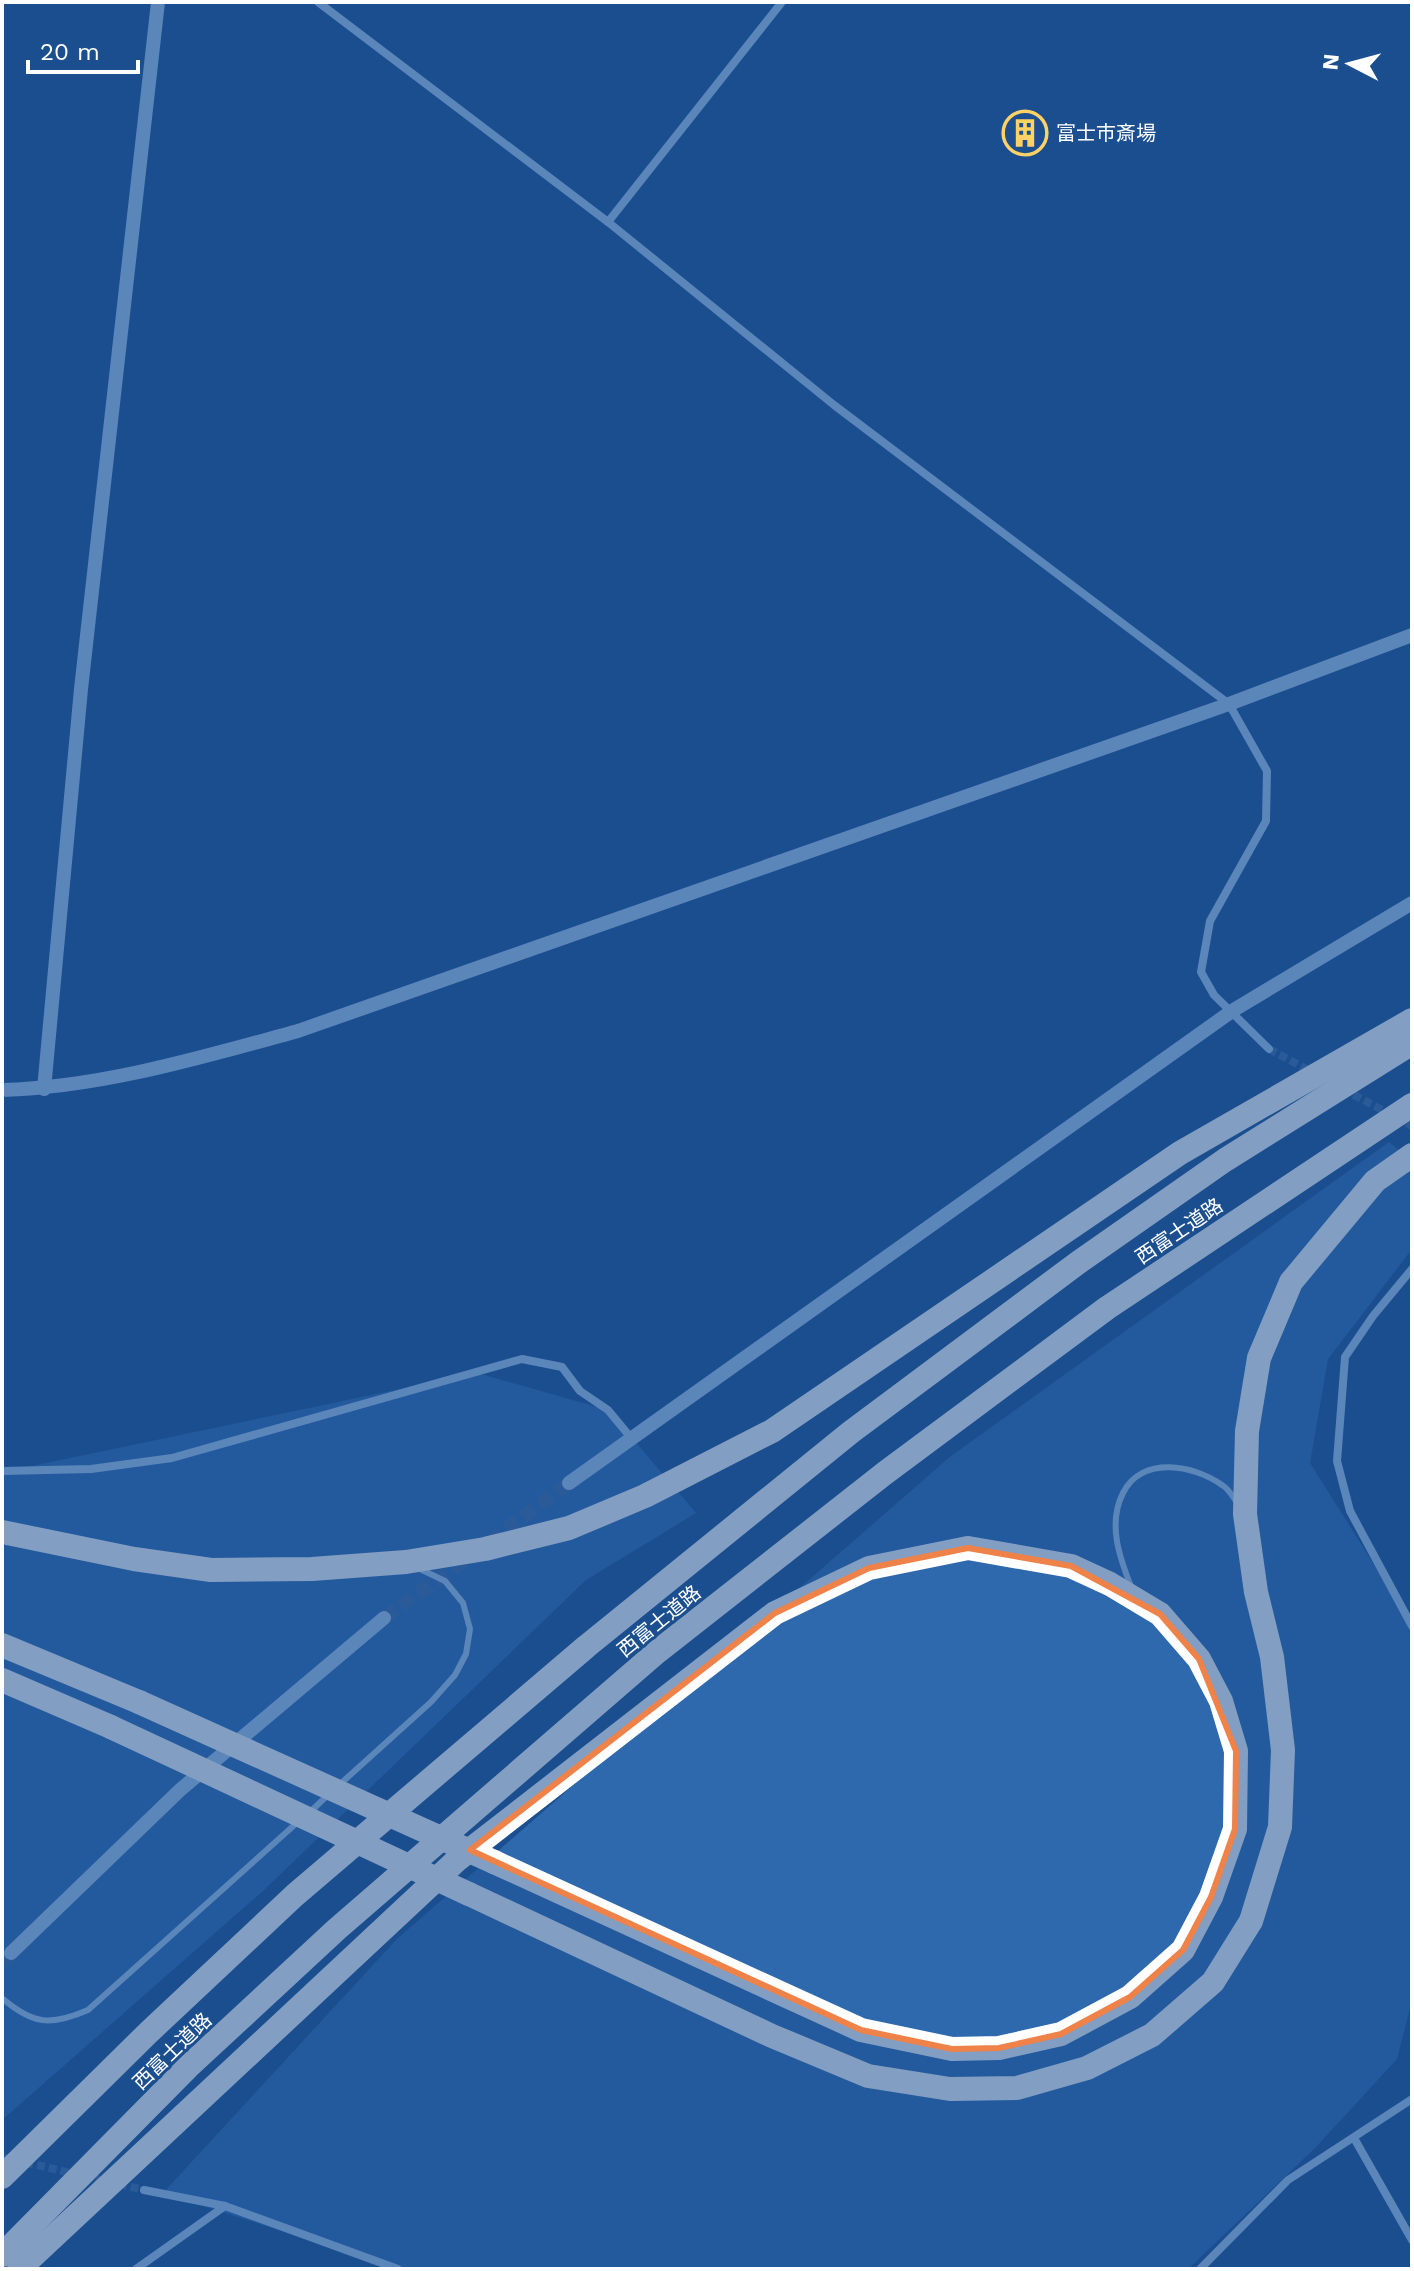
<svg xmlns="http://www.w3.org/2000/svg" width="1414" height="2271" font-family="'Work Sans','Noto Sans JP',sans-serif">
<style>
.green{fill:#2e69ad}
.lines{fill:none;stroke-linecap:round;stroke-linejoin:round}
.minor-tunnel{stroke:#3d69a0;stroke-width:8;stroke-dasharray:8 4;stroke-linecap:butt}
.tertiary-tunnel{stroke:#3d69a0;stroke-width:14;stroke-dasharray:14 7;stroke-linecap:butt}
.service{stroke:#a9c9ee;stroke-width:6}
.minor{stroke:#a9c9ee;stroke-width:8}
.tertiary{stroke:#a9c9ee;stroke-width:14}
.motorway{stroke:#fff;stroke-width:24}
.motorway-bridge{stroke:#fff;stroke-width:24}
.marked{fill:none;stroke:#ee8249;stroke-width:6;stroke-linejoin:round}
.labels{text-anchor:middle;stroke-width:6;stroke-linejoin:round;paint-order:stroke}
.poi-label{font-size:20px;fill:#fff;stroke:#1b4f8f;text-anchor:start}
.street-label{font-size:20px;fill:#fff;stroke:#1b4f8f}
</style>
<rect width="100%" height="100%" fill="#1b4f8f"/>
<g class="green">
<polygon points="1389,1142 1412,1161 1412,1249 1328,1359 1310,1463 1410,1622 1412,2000 1397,2059 1315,2148 1188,2269 400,2269 163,2193 397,1939 951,1456"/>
<polygon points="477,1373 608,1410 696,1513 586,1580 264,1890 2,2120 2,1470 8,1471"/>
</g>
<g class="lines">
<g class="minor-tunnel">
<polyline points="1269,1049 1314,1073"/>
<polyline points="1343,1089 1412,1126"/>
<polyline points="2,2157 144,2190"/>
</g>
<g class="tertiary-tunnel">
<polyline points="489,1542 569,1483"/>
<polyline points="384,1618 469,1557"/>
<polyline points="2,1963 11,1953"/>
</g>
<g class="service">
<path d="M1132 1589C1120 1559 1107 1524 1123 1493 1142 1455 1194 1465 1222 1485 1229 1489 1233 1497 1238 1504"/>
<polyline points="338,1786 431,1702 455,1675 466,1654 470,1629 463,1603 445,1581 420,1569"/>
<polyline points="309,1813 330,1793"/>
<path d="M2 1998C33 2025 51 2026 88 2010L300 1820"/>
</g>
<g class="minor">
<polyline points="318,2 608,222 834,405 1229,704 1267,771 1266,821 1210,921 1201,972 1214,995 1269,1049"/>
<polyline points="608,222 782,2"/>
<polyline points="1412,1269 1373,1316 1345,1357 1337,1461 1350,1511 1412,1626"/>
<polyline points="2,1471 91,1469 172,1458 522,1359 562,1367 580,1391 608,1410 632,1439"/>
<polyline points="1354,2138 1412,2240"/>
<polyline points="144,2190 225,2206 398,2269"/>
<polyline points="136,2269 225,2206"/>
<polyline points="1200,2269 1288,2180 1412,2099"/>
</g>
<g class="tertiary">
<polyline points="44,1089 81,689 158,2"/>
<path d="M2 1090C103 1087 202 1057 298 1031L1229 704 1412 635"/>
<polyline points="569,1483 1232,1011 1412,903"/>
<polyline points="11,1953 180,1790 384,1618"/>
</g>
<g class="motorway">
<polyline points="2,1532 134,1559 211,1570 312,1569 406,1562 485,1549 569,1528 645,1496 772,1431 1180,1153 1412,1020"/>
<polyline points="2,1645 139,1702"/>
<polyline points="2,1680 111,1727"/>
<polyline points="469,1894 772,2036 868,2076 950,2089 1017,2088 1087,2068 1152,2035 1213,1982 1251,1921 1280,1827 1283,1750 1272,1657 1256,1592 1245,1514 1247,1431 1259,1358 1291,1282 1375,1181 1412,1155"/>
<polyline points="2,2177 149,2032 295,1895 587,1646 851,1432 1079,1262 1225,1160 1412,1043"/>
<polyline points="2,2255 188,2067 337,1929 657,1652 885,1473 1107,1308 1412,1105"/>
<polyline points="19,2269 457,1860 775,1613 869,1568 968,1548 1071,1566 1110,1584 1160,1614 1199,1659 1221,1701 1236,1751 1235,1829 1211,1897 1183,1950 1130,1997 1061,2034 999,2048 952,2049 861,2030 494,1862"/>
</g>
<g class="motorway-bridge">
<polyline points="139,1702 494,1862"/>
<polyline points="111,1727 469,1894"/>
</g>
</g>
<path d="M0 0H1414V2271H0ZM968 1548 1071 1566 1160 1614 1199 1659 1236 1751 1235 1829 1211 1897 1183 1950 1130 1997 1061 2034 999 2048 952 2049 861 2030 470 1850 775 1613 869 1568Z" fill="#1b4f8f" fill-opacity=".55" fill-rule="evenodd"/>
<path class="marked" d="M968 1548 1071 1566 1160 1614 1199 1659 1236 1751 1235 1829 1211 1897 1183 1950 1130 1997 1061 2034 999 2048 952 2049 861 2030 470 1850 775 1613 869 1568Z"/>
<defs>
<g id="building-ring" transform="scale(2.3)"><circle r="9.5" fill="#1b4f8f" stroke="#ffd166" stroke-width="1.5"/><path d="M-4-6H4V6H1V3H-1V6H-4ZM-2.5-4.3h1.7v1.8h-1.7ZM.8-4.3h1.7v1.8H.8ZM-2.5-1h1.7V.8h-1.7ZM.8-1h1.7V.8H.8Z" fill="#ffd166"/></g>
</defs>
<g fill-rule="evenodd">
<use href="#building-ring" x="1025" y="133"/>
</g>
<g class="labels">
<g class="poi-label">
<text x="1056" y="140">富士市斎場</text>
</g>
<g class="street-label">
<text transform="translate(1179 1231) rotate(-34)" y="7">西富士道路</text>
<text transform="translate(659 1621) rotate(-39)" y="7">西富士道路</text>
<text transform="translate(172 2051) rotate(-44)" y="7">西富士道路</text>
</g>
</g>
<rect width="1414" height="2271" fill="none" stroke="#ffffff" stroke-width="8"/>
<g transform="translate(1350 64) rotate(276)" stroke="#1b4f8f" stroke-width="6" paint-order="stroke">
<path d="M0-6L14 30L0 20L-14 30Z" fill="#ffffff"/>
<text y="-12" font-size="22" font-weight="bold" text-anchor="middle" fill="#ffffff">N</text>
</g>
<path d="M28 60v12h110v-12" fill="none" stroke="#ffffff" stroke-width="4"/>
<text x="40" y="60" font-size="24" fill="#ffffff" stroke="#1b4f8f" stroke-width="6" paint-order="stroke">20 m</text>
</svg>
